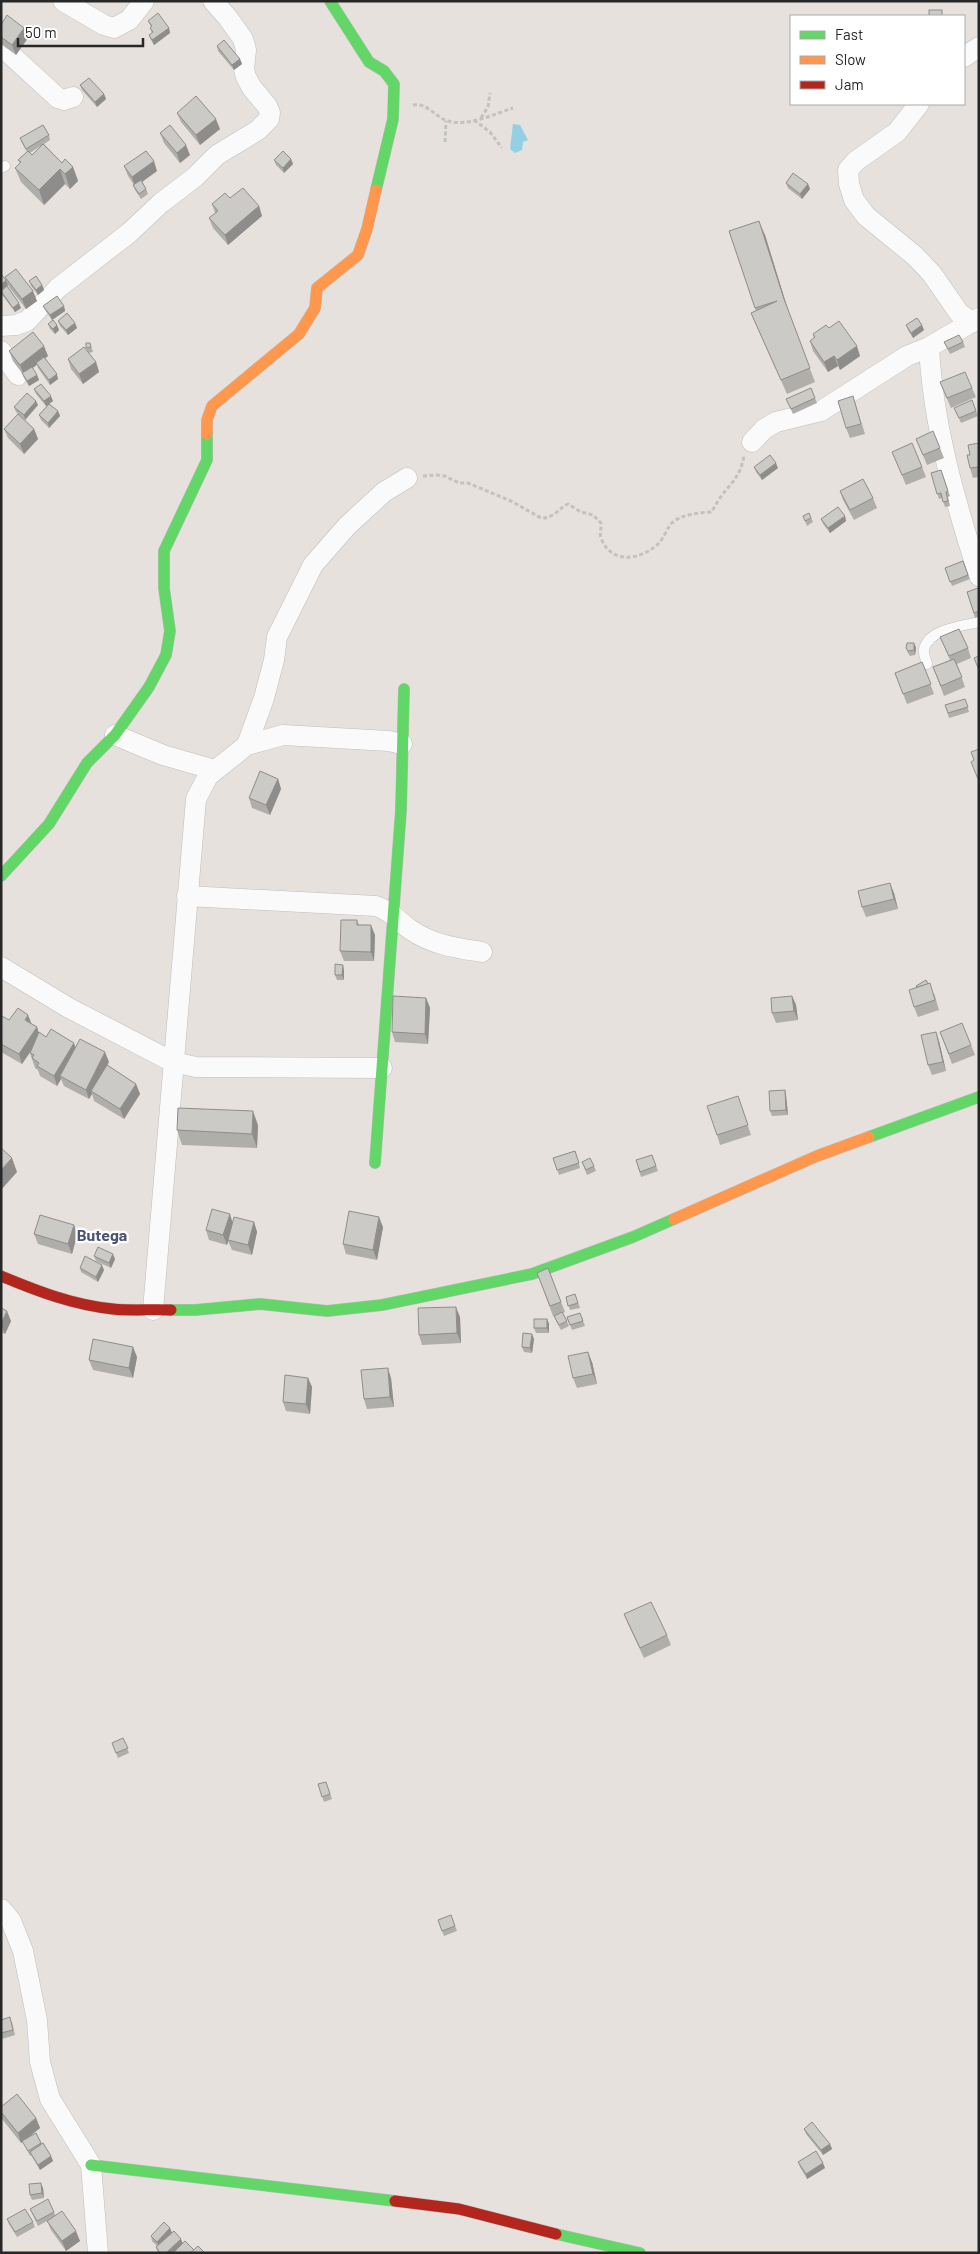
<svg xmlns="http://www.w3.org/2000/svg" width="980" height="2254" font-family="Barlow,sans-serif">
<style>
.water{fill:#93d0e4}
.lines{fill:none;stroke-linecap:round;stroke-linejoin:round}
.lane-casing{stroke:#bfbdbe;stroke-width:11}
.street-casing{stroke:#bfbdbe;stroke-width:21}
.fast-casing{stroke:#bfbdbe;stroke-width:12}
.slow-casing{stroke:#bfbdbe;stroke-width:12}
.jam-casing{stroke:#bfbdbe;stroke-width:12}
.path{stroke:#c2c2c1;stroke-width:3;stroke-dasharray:4 2.5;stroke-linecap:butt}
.lane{stroke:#fbfafa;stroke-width:10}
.street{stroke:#fbfafa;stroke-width:20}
.fast{stroke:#63d668;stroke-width:11}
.slow{stroke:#ff974d;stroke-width:11}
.jam{stroke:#b3261e;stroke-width:11}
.wall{fill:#afaeaa;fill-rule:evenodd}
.shaded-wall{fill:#8f8d8b}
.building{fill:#cccac6;stroke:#8f8d8b}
.labels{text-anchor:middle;stroke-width:4.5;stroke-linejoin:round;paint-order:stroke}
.quarter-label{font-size:16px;font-weight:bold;fill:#4a5275;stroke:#fff}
</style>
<rect width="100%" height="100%" fill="#e6e1dc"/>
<polygon class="water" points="513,124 520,125 528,140 523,142 522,150 515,153 510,149"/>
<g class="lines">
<g class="lane-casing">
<g id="lane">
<polyline points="1,168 5,166"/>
<path d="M927 664C926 660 923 654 924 649 929 629 962 626 979 622"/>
</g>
</g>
<g class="street-casing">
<g id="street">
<polyline points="63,1 104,25 114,28 129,20 144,1"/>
<polyline points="1,46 58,98 64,100 73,97"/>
<polyline points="964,57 979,47"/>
<polyline points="919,104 897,132 856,161 848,170 849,184 854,200 866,216 915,256 932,274 959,313 972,322"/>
<polyline points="1,326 16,325 27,321 58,288 129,233 161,203 195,177 217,155 258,130 269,119 270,113 267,106 252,88 246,77 244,69 246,50 243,39 228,18 213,1"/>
<path d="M929 347C933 425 955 501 979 576"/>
<polyline points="1,351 18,375"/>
<polyline points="752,442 764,429 776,422 821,411 907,356 929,347 979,318"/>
<polyline points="115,735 163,755 215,770"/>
<polyline points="247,745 264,698 274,660 277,637 313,565 347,526 384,492 407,478"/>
<path d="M187 896 376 906C390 910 399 922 411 930 433 945 457 948 482 952"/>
<polyline points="1,967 69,1008 173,1062 196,1067 382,1068"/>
<polyline points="153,1310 196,799 208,776 247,745 283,735 389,741 402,744"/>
<polyline points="1,1909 11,1921 23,1951 37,2020 40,2062 50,2099 91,2165 98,2253"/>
</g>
</g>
<g class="fast-casing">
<g id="fast">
<polyline points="330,1 369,62 384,71 394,84 393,119 376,190"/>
<polyline points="1,876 49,824 87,763 115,735 149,687 166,655 170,631 164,588 164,551 207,460 207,434"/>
<polyline points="869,1137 979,1097"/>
<polyline points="375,1163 401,810 404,689"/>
<polyline points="171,1310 195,1310 260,1304 327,1311 382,1305 532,1274 633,1237 674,1219"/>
<polyline points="91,2165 395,2201"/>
<polyline points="556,2234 640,2253"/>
</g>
</g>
<g class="slow-casing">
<g id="slow">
<polyline points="207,434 207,420 212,406 299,334 315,308 317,288 358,255 367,229 376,190"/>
<polyline points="674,1219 817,1156 869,1137"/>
</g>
</g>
<g class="jam-casing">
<g id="jam">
<path d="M1 1276C37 1291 73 1305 113 1309 132 1311 152 1309 171 1310"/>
<polyline points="395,2201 459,2209 556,2234"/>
</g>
</g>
<g class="path">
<path d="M413 105C427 102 436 118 448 121 468 127 494 114 513 108"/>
<polyline points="481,118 488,107 490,93"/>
<polyline points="474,120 490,132 502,148"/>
<polyline points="445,142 446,121"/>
<path d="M423 476 437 475 445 476 459 483H468L511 501 541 518C553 519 558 509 568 504L581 512 593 515 601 523C602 528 599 533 601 538 611 565 641 560 658 544 664 539 668 525 673 522 683 514 699 513 711 512 715 507 718 500 722 495 734 480 740 476 744 456"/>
</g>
<use href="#lane" class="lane"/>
<use href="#street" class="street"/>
<use href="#fast" class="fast"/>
<use href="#slow" class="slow"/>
<use href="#jam" class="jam"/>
</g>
<g class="wall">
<polygon points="148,21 169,28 170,33 154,45 151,40 149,35 152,33 150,28 151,27"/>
<polygon points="1,25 28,38 16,55 1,44"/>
<polygon points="217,46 240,59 242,64 234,70 218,51"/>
<polygon points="80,85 104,94 106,99 97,107 82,90"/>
<polygon points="177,113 220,129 200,145 181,122"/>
<polygon points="160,133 190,155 180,163 164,143"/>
<path d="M49 135 50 140 44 144 62 163 73 167 78 181 70 189 65 184 44 205 21 182 15 168 20 163 18 160 27 152 22 143 20 138ZM42 145 32 155 30 153Z"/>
<polygon points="291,159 293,164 284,173 276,165 274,160"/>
<polygon points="124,166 157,171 142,182 146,189 148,194 141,199 135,190 133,185 134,185 128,176"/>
<polygon points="786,183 808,184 810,189 802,199 788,188"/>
<polygon points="230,198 259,206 262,216 228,245 213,228 209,218 215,213 212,204"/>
<polygon points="729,231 765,235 788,310 815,382 787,394 757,327 751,313 756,311"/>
<polygon points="5,277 37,301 26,309 9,287 8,285 6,287 21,308 15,312 3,296 1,292 6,279"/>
<polygon points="29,281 42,285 44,290 38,295 31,286"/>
<polygon points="43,306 64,306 65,311 52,320 45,310"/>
<polygon points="58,321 75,323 77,328 68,335 60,326"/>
<polygon points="48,324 57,325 59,330 55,334 50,329"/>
<polygon points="906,325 924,330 913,338 908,330"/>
<polygon points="813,334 860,356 840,370 838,366 828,372 813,351 810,341 814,338"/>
<polygon points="944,342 963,342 965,347 950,354"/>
<polygon points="90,343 93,352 88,353 96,362 99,372 83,384 71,369 68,359 88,352 86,348"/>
<polygon points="9,351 48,356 45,358 58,379 50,385 38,368 37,364 32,368 37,375 39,380 29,386 24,378 22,373 13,361"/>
<polygon points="940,382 972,388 976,397 951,408"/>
<polygon points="34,389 53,401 49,404 58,411 60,416 49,428 41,420 39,415 48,405 46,406 36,394"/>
<polygon points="853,396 865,434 850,438 846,428"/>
<polygon points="815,398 817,403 793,414 786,399"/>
<polygon points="972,400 978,416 961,423 954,408"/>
<polygon points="38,405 25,420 16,412 14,407"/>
<polygon points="4,429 34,429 38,439 24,454 8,438"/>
<polygon points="916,439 940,448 944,458 927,465"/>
<polygon points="979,443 979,477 973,478 970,468 970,455"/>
<polygon points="892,452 922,467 926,477 906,485"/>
<polygon points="754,467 778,468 762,480 756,472"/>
<polygon points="941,470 950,496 948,497 950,506 945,507 942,498 939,499 931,473"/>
<polygon points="840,491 873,498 877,508 854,520 843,500"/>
<polygon points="809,513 813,522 807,526 803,516"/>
<polygon points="845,516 846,521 830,533 823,524 821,519"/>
<polygon points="963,561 970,579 952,586 945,568"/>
<polygon points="979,590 979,616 975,618 967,592"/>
<polygon points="940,637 968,648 971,658 957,664 965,687 944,696 933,667 950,660"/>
<polygon points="914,643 916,648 915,655 910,656 908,653 906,648"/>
<polygon points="922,662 934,694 907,704 895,673"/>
<polygon points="965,699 969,712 949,718 945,705"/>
<polygon points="278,779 281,789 270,815 252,808 249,798"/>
<polygon points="894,893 898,909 866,917 862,907"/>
<polygon points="357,920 359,925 375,935 374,961 344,961 340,951"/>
<polygon points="344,970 344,980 337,980 335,975"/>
<polygon points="934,993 939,1010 918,1017 914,1007"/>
<polygon points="792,996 796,1005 798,1020 776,1023 772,1013"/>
<polygon points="426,998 430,1008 428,1044 395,1042 392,1032"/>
<polygon points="1,1018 9,1020 31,1024 37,1027 39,1034 75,1047 109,1062 107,1065 136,1084 140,1094 124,1119 94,1101 92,1094 89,1099 64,1086 61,1079 57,1086 40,1076 38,1070 35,1068 30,1053 31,1051 22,1064 1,1052"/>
<polygon points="940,1032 971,1045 975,1055 952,1064"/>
<polygon points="939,1041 946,1071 932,1075 928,1065"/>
<polygon points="785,1090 786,1095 788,1115 772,1116 770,1111"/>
<polygon points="738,1096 751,1135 720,1145 717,1135"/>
<polygon points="258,1125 257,1148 182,1145 177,1130"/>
<polygon points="575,1151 580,1168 559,1175 553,1158"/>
<polygon points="652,1155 658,1171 641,1177 636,1160"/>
<polygon points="582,1162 594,1166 596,1171 587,1175"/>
<polygon points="233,1222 254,1222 257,1232 252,1255 232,1250 228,1241 227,1245 209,1240 206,1230"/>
<polygon points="74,1225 77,1235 72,1254 38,1244 34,1234"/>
<polygon points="383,1227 377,1260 346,1254 343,1244"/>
<polygon points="94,1256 115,1259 111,1268 96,1261"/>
<polygon points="80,1268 104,1270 98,1282 81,1272"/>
<polygon points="548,1268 565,1312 563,1313 569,1326 561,1330 556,1321 555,1316 553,1316 537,1273"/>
<polygon points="575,1294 580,1308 570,1310 566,1297"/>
<polygon points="1,1308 11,1321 5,1334 1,1332"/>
<polygon points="580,1313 585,1326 572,1330 567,1317"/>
<polygon points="460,1317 461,1343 422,1345 419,1335"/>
<polygon points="547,1319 549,1324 549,1333 536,1333 534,1328"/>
<polygon points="534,1339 532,1353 524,1352 522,1347"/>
<polygon points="137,1357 133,1378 93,1370 89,1360"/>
<polygon points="592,1362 597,1384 577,1388 573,1378"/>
<polygon points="308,1378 312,1387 310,1414 286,1411 283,1402"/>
<polygon points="391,1378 394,1407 367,1409 364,1399"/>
<polygon points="624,1614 667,1635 671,1645 644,1658 628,1624"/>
<polygon points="123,1738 129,1753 118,1758 112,1743"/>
<polygon points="326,1782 332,1799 324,1802 318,1784"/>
<polygon points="451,1915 457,1931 444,1936 438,1920"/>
<polygon points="1,2020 12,2022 15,2035 2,2039 1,2036"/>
<polygon points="1,2107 36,2118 40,2128 28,2138 36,2133 42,2144 51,2156 53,2161 40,2170 31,2155 30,2156 23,2142 21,2143 2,2119 1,2116"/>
<polygon points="804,2129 830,2144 832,2149 823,2155 806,2134"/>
<polygon points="798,2162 825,2168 807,2179 800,2167"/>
<polygon points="43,2188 44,2198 32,2200 30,2195"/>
<polygon points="30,2209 54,2212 55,2215 80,2241 66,2251 51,2230 47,2221 38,2226"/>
<polygon points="7,2219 33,2222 35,2227 17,2237 9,2224"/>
<polygon points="170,2228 172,2233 183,2243 194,2250 205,2253 158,2253 156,2247 157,2246 152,2241 151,2236"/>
</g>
<g class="shaded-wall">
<polygon points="24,28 28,38 16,55 12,45"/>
<polygon points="169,28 170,33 154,45 152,40"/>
<polygon points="240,59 242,64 234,70 232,65"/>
<polygon points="104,94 106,99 97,107 95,102"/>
<polygon points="216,119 220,129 200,145 196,135"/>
<polygon points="186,145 190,155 180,163 177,153"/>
<polygon points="291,159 293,164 284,173 283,168"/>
<polygon points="154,161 157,171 135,187 132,177"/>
<polygon points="73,167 78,181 70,189 65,174"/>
<polygon points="60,169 65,184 44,205 39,190"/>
<polygon points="808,184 810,189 802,199 800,194"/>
<polygon points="259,206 262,216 228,245 225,235"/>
<polygon points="759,221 765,235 789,313 784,299"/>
<polygon points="6,280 8,285 1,291 1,285"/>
<polygon points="42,285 44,290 38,295 36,290"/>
<polygon points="33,291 37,301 26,309 22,299"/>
<polygon points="19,303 21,308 15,312 13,308"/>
<polygon points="64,306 65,311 52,320 50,315"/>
<polygon points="75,323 77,328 68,335 66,330"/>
<polygon points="57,325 59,330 55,334 53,329"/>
<polygon points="922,325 924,330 913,338 911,333"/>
<polygon points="44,346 48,356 24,375 20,365"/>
<polygon points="857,346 860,356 840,370 837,360"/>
<polygon points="834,356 838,366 828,372 824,362"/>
<polygon points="96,362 99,372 83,384 79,374"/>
<polygon points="57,374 58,379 50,385 49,380"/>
<polygon points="37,375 39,380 29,386 27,381"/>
<polygon points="51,396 53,401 46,406 44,401"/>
<polygon points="36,401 38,405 25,420 24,415"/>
<polygon points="58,411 60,416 49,428 48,423"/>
<polygon points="34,429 38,439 24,454 20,444"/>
<polygon points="776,463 778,468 762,480 760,475"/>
<polygon points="845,516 846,521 830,533 828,528"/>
<polygon points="914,643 916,648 915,655 914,650"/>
<polygon points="278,779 281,789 270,815 266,805"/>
<polygon points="890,883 894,893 898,909 894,899"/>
<polygon points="371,925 375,935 374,961 371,952"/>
<polygon points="343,965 344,970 344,980 342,975"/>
<polygon points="792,996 796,1005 798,1020 794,1011"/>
<polygon points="426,998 430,1008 428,1044 425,1034"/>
<polygon points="28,1015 32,1025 25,1020"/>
<polygon points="37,1027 40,1037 22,1064 19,1054"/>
<polygon points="936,1032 939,1041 946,1071 943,1062"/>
<polygon points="74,1043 77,1052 60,1076 61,1079 57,1086 54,1076"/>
<polygon points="105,1052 109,1062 93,1092 91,1091 92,1094 89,1099 86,1090"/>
<polygon points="136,1084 140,1094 124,1119 120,1109"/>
<polygon points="785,1090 786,1095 788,1115 786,1110"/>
<polygon points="253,1111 258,1125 257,1148 252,1134"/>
<polygon points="12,1158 17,1172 1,1190 1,1170"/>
<polygon points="230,1214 233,1224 227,1245 223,1235"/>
<polygon points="379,1217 383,1227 377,1260 373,1250"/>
<polygon points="254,1222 257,1232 252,1255 248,1245"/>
<polygon points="74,1225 77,1235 72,1254 68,1244"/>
<polygon points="113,1254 115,1259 111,1268 109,1263"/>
<polygon points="102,1265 104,1270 98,1282 96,1277"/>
<polygon points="456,1307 460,1317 461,1343 457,1333"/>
<polygon points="7,1311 11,1321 5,1334 1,1324"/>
<polygon points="547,1319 549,1324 549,1333 547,1328"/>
<polygon points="532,1334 534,1339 532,1353 530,1348"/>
<polygon points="133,1347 137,1357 133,1378 129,1368"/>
<polygon points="588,1352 592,1362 597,1384 593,1374"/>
<polygon points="388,1368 391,1378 394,1407 390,1397"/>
<polygon points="308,1378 312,1387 310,1414 306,1404"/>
<polygon points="36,2118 40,2128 21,2143 18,2133"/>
<polygon points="830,2144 832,2149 823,2155 821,2150"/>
<polygon points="51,2156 53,2161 40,2170 38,2165"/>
<polygon points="823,2163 825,2168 807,2179 806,2174"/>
<polygon points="41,2183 43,2188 44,2198 42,2193"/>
<polygon points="170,2228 172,2233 159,2247 157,2242"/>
<polygon points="76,2231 80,2241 66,2251 62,2241"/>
<polygon points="181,2239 183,2244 173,2253 166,2253"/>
</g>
<g class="building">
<rect x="929" y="10" width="13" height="6"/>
<polygon points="158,13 169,28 152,40 149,35 153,32 150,28 152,26 148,21"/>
<polygon points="7,15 24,28 12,45 1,37 1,25"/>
<polygon points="224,40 240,59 232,65 217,46"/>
<polygon points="89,78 104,94 95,102 80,85"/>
<polygon points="196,96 216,119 196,135 177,113"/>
<polygon points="43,125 49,135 26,149 20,138"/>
<polygon points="170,125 186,145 177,153 160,133"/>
<polygon points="43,144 62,163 65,159 73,167 65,174 60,169 39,190 15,168 21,162 18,160 28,151 32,155"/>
<polygon points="146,151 154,161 132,177 124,166"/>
<polygon points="283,151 291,159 283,168 274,160"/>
<polygon points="793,173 808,184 800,194 786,183"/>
<polygon points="141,180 146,189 139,194 133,185"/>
<polygon points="243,188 259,206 225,235 209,218 218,211 212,204 225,193 230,198"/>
<polygon points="759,221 784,299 810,368 781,380 751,313 777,301 755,308 729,231"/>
<polygon points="16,269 33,291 22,299 5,277"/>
<polygon points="1,274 6,280 1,285"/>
<polygon points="36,276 42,285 36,290 29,281"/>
<polygon points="7,286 19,303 13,308 1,291"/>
<polygon points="57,296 64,306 50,315 43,306"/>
<polygon points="67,313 75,323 66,330 58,321"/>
<polygon points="917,318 922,325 911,333 906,325"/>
<polygon points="53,320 57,325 53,329 48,324"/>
<polygon points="839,321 857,346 837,360 834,356 824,362 810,341 815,337 813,334 826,325 829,328"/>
<polygon points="33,332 44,346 20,365 9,351"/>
<polygon points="959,335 963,342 948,349 944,342"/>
<polygon points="86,343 90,343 91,347 86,348"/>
<polygon points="84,347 96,362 79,374 68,359"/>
<polygon points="44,357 57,374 49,380 36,363"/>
<polygon points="32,367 37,375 27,381 22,373"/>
<polygon points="965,372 972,388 947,398 940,382"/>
<polygon points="41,384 51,396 44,401 34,389"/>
<polygon points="811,388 815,398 791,409 786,399"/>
<polygon points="27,393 36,401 24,415 14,407"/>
<polygon points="853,396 861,424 846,428 838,401"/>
<polygon points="972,400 976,411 959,418 954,408"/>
<polygon points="49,404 58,411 48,423 39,415"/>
<polygon points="18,414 34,429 20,444 4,429"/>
<polygon points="933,431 940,448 923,455 916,439"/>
<polygon points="912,443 922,467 902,475 892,452"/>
<polygon points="979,443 979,467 970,468 967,455 970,455 968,445"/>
<polygon points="770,455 776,463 760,475 754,467"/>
<polygon points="941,470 948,491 946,492 948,501 943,502 941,493 937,494 931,473"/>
<polygon points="863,479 873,498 850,510 840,491"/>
<polygon points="838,507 845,516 828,528 821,519"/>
<polygon points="809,513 811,518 805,521 803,516"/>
<polygon points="963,561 968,575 950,582 945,568"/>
<polygon points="978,588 979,590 979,611 974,613 967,592"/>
<polygon points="959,629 968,648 949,656 940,637"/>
<polygon points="907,643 914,643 914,650 908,651 906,648"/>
<polygon points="979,656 979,670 974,658"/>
<polygon points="954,659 962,677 941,686 933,667"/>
<polygon points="922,662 931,684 903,694 895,673"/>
<polygon points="965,699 968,707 948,713 945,705"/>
<polygon points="979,749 979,779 978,779 971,762 974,760 971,752"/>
<polygon points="260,771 278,779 266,805 249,798"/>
<polygon points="890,883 894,899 862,907 858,891"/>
<polygon points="341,920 357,920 357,925 371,925 371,952 340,951"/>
<polygon points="335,964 343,965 342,975 335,975"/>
<polygon points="926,980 928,984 917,987 916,986"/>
<polygon points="930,983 935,1000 914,1007 909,990"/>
<polygon points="393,996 426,998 425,1034 392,1032"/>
<polygon points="792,996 794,1011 772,1013 771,998"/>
<polygon points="18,1008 28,1015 25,1020 37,1027 19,1054 1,1044 1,1018 2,1016 9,1020"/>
<polygon points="962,1023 971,1045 949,1054 940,1032"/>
<polygon points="51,1029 74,1043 54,1076 37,1066 39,1063 32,1058 34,1055 30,1053 39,1032 46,1037"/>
<polygon points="936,1032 943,1062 928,1065 921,1035"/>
<polygon points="80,1039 105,1052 86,1090 60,1076"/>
<polygon points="107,1065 136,1084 120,1109 91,1091"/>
<polygon points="785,1090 786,1110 770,1111 769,1091"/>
<polygon points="738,1096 748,1125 717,1135 707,1106"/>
<polygon points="178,1108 253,1111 252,1134 177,1130"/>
<polygon points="1,1148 12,1158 1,1170"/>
<polygon points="575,1151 579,1163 557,1170 553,1158"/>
<polygon points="652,1155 656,1166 640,1172 636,1160"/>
<polygon points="590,1158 594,1166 586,1170 582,1162"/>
<polygon points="212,1209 230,1214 223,1235 206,1230"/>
<polygon points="349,1211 379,1217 373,1250 343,1244"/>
<polygon points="40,1215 74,1225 68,1244 34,1234"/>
<polygon points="234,1217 254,1222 248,1245 228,1240"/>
<polygon points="98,1247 113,1254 109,1263 94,1256"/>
<polygon points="85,1256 102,1265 96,1277 80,1268"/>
<polygon points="548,1268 561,1302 550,1306 537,1273"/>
<polygon points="575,1294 578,1303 568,1306 566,1297"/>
<polygon points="456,1307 457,1333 419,1335 418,1308"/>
<polygon points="1,1308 7,1311 1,1324"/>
<polygon points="562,1312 567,1321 559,1325 554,1316"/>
<polygon points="580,1313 583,1321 570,1325 567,1317"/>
<rect x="534" y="1319" width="13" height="9"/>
<polygon points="523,1333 532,1334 530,1348 522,1347"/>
<polygon points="93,1339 133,1347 129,1368 89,1360"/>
<polygon points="588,1352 593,1374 573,1378 568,1356"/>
<polygon points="388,1368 390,1397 364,1399 361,1370"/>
<polygon points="285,1375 308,1378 306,1404 283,1402"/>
<polygon points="651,1602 667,1635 640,1648 624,1614"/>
<polygon points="123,1738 128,1748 116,1753 112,1743"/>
<polygon points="326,1782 330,1794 322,1797 318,1784"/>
<polygon points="451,1915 455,1926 442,1931 438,1920"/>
<polygon points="10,2017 13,2030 1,2033 1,2020"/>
<polygon points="17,2094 36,2118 18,2133 1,2112 1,2107"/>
<polygon points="812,2122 830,2144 821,2150 804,2129"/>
<polygon points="36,2133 41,2143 28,2151 22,2141"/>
<polygon points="43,2143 51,2156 38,2165 30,2152"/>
<polygon points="816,2151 823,2163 806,2174 798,2162"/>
<polygon points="41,2183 42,2193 30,2195 29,2184"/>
<polygon points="48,2199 54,2212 37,2221 30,2209"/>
<polygon points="25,2209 33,2222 15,2232 7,2219"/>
<polygon points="62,2211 76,2231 62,2241 47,2221"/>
<polygon points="164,2222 170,2228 157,2242 151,2236"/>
<polygon points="174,2231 181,2239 166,2253 160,2253 156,2247"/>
<polygon points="185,2241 194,2250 190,2253 173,2253"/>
<polygon points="198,2246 205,2253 190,2253"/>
</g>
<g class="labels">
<g class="quarter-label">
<text x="102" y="1241">Butega</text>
</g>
</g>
<rect width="980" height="2254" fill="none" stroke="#272727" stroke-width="5"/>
<rect x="790" y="15" width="175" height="90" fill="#ffffff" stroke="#a9a9a9"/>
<rect x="800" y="31" width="25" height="8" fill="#63d668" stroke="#a9a9a9"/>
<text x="835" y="40" font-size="15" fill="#272727">Fast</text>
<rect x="800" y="56" width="25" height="8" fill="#ff974d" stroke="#a9a9a9"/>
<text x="835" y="65" font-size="15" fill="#272727">Slow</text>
<rect x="800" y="81" width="25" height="8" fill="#b3261e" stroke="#a9a9a9"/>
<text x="835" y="90" font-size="15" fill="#272727">Jam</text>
<path d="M18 38v8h125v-8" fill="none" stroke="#272727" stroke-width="2.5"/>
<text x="25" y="38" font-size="15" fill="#272727" stroke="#ffffff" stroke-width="4" paint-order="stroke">50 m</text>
</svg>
